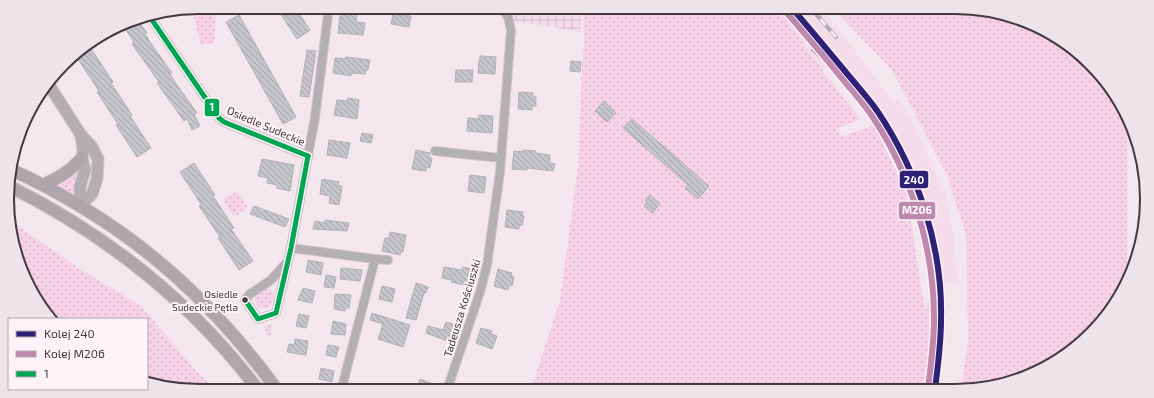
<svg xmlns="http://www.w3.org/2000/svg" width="1154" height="398" font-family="'Exo 2',sans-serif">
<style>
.built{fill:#f5dcea}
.industrial{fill:url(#industrial-grid)}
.green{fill:url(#green-dots)}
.building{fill:url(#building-back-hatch);stroke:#b2b1b5}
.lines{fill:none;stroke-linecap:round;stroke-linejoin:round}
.street-casing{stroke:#d0c4ca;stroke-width:10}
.secondary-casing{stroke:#d0c4ca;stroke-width:13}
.primary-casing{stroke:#d0c4ca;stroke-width:14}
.street{stroke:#b3afb2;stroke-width:8}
.secondary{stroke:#b4adb1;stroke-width:11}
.primary{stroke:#aea6ab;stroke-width:12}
.rail-casing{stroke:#afaaac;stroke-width:4}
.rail{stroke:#fdf2f8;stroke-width:2.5;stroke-dasharray:8;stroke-linecap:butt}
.bus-1-casing{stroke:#fdf2f8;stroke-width:8}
.bus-1{stroke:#00a651;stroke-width:5}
.rail-1-casing{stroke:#fdf2f8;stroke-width:9}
.rail-2-casing{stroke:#fdf2f8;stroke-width:9}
.rail-1{stroke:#2e2076;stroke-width:6}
.rail-2{stroke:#be89ac;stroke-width:6}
.bus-dot{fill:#43393f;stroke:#fdf2f8;stroke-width:1.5}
.labels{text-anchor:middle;stroke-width:4;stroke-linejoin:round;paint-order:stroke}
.bus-label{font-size:10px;fill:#43393f;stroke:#fdf2f8;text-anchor:end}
.street-label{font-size:11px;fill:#43393f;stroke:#fdf2f8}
.rim{fill:none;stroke:#43393f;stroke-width:2}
.line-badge{stroke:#fdf2f8;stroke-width:1.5}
.badge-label{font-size:11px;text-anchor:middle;font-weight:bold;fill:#fff}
</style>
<defs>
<pattern id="industrial-grid" width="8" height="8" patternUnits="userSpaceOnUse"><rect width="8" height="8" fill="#f5dcea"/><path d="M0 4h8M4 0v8" fill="none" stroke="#d3beca"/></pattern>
<pattern id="green-dots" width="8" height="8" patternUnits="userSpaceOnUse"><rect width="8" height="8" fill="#f7d1e6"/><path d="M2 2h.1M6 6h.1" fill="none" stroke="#d5b4c6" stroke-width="1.8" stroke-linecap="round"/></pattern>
<pattern id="building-back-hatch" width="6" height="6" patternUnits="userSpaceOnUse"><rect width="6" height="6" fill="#c6c6ca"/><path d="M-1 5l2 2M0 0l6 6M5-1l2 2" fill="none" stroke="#a2a2a5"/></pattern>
</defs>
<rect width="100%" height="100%" fill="#f4e6ed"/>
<polygon class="built" points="778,7 822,7 894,103 899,100 914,125 944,190 949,209 955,245 953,246 959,281 933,284 924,224 915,197 890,141 867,107 831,63 822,70"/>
<polygon class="industrial" points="506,7 581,7 580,32 536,24 516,22"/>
<g class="green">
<polygon points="583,7 778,7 822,70 860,119 837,129 841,137 874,125 907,195 925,313 933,284 936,339 928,389 531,390 560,300 578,168 582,69 584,44"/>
<polygon points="832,7 955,7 1004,13 1072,47 1121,103 1127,121 1127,281 1121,295 1082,343 1040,371 980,389 961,389 968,341 966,235 948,177 893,71"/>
<polygon points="216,12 214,43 201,45 194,16"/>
<polygon points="81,168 80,177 74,194 60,186 60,184 72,176"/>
<polygon points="237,191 248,208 234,217 223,200"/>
<polygon points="12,222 78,268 142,307 196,371 217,391 199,391 147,383 147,319 53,319 39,306 13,248"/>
<path d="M267 288C277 290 274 303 268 308H260L255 304V297Z"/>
<polygon points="272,324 270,337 269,338 264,327"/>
</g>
<g class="building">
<polygon points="276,7 295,7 310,30 297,39"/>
<polygon points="341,7 358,9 356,22 365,23 363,35 338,33"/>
<polygon points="393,14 411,16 409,27 391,24"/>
<polygon points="239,15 296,117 283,124 226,22"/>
<polygon points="137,19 147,33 145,34 152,45 172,73 170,74 177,85 197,113 194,114 200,126 192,130 187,119 184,121 157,83 159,82 132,44 134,42 122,24 126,22"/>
<polygon points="818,44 826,54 820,59 811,50"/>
<polygon points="92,50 113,82 111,83 132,115 130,116 151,148 137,157 116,125 118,124 97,92 99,91 78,59"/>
<polygon points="307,50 316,51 309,97 300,96"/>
<polygon points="480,56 496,57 495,74 478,73 479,60 480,60"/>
<polygon points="346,57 370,60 368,70 366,70 365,74 351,73 351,76 333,73 335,58 345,59"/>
<polygon points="571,61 581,62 580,72 570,71"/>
<polygon points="456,70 473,70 472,82 455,82"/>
<polygon points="519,92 533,93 533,97 536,97 536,106 532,106 532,110 518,109"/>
<polygon points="348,98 359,100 357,119 334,115 337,100 347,101"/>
<polygon points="604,101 616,113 607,122 595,111"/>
<polygon points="479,115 493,116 492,133 467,131 468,118 479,119"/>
<polygon points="632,119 709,186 698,199 685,188 688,185 623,128"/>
<polygon points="362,133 373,135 371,143 360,141"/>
<polygon points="329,140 350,143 347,158 327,155"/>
<polygon points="416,150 430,153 429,158 432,158 430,168 427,167 426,171 412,169"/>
<polygon points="523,150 536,151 536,153 550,155 550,163 555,164 553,171 527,168 527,170 512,169 514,151 523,152"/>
<polygon points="262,159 294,165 290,191 277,188 277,185 267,183 268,178 258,176"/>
<polygon points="194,163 215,195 213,196 234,228 231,229 253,261 239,270 218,238 220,237 199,206 201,204 180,172"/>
<polygon points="470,175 486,177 484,193 468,191"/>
<polygon points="322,179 339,182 338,185 342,186 339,205 329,203 330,196 320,194"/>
<polygon points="650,195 660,204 652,213 644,206 647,202 645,201"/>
<polygon points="254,206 289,219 285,227 250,214"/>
<polygon points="507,210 523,212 522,216 524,216 522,226 519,225 519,229 505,227"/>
<polygon points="325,220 349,223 347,231 313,229 315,221 325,223"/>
<polygon points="390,232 406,235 403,252 401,252 400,255 382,251 385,238 389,238"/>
<polygon points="308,260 323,263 321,275 306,272"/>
<polygon points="444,267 462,270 462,267 473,269 469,286 451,282 452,280 442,278"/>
<polygon points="341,268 362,270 360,281 340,279"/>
<polygon points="498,269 512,273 511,276 514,277 512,286 509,285 508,290 494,286"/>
<polygon points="326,275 336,277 334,288 324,287"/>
<polygon points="416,283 428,287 426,293 424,293 416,320 406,318"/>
<polygon points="382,286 395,289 392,302 379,299"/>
<polygon points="303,288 315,291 312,303 298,300"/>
<polygon points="335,294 351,295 349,308 345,308 345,311 334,309"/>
<polygon points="372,313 410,325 403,347 378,339 383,324 370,320"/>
<polygon points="299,314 309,316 306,328 296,326"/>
<polygon points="333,321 346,324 345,335 331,334"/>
<polygon points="446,322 456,325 450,342 426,333 428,326 443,330"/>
<polygon points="481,328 492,331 491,334 497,336 492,349 476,343"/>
<polygon points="295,339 308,341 306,355 287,352 289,344 294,345"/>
<polygon points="328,345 339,347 336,357 326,355"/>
<polygon points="321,368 334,371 332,382 319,379"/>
<polygon points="420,379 436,385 434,390 416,391"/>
</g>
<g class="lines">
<g class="street-casing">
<g id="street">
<polyline points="150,17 219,118 224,122 308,156"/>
<polyline points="435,151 501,158"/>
<polyline points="291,248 375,259 341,391"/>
<polyline points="375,259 388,260"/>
<polyline points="286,263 271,280 250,294 245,300 258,319 276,313 291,248 315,117 329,7"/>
<polyline points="447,390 480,292 487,265 500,172 511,30 508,17 501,7"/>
</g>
</g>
<g class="secondary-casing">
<g id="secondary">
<polyline points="49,85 81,135 92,147 98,159 97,179 92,194 80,206"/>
<polyline points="80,206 80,187 85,170 82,158 83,150 81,135"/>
</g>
</g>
<g class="primary-casing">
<g id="primary">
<path d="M10 169C34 180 57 192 80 206 158 252 225 318 278 391"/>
<path d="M43 185C60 177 69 172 82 158"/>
<path d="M9 186C109 236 192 302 259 391"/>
</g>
</g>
<use href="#street" class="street"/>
<use href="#secondary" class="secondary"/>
<use href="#primary" class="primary"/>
<g class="rail-casing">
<polyline id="rail" points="810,7 836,37"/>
</g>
<use href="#rail" class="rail"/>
<g class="bus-1-casing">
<g id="bus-1">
<polyline points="150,17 219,118 224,122 308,156"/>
<polyline points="245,300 258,319 276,313 291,248 308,156"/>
</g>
</g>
<use href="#bus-1" class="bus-1"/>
<g class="rail-1-casing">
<path id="rail-1" d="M791 7C811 30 830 53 849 76 859 88 869 99 878 112 918 172 943 247 941 320 941 343 938 366 935 389"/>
</g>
<g class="rail-2-casing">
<path id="rail-2" d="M786 12C805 34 825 57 844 81 854 93 864 104 872 116 912 176 934 248 934 319 934 342 931 365 928 388"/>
</g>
<use href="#rail-1" class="rail-1"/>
<use href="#rail-2" class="rail-2"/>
</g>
<circle class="bus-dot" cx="245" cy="300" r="3.5"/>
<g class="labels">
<g class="bus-label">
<text x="238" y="298">Osiedle<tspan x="238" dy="13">Sudeckie Pętla</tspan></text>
</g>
<g class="street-label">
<text transform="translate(266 126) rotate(23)" y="4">Osiedle Sudeckie</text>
<text transform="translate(462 308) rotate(-73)" y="4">Tadeusza Kościuszki</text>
</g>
</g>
<path d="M0 0H1154V398H0ZM199 14H955A185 185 0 0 1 1140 199V199A185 185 0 0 1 955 384H199A185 185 0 0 1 14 199V199A185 185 0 0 1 199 14Z" fill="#eee3e9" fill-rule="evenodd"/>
<path class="rim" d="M199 14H955A185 185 0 0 1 1140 199V199A185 185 0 0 1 955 384H199A185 185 0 0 1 14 199V199A185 185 0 0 1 199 14Z"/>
<g class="line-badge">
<rect x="204" y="98" width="16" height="19" rx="4" fill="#00a651"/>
<rect x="899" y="170" width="30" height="19" rx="4" fill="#2e2076"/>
<rect x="898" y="201" width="38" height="19" rx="4" fill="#be89ac"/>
</g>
<g class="badge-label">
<text x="212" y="111">1</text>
<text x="914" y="184">240</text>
<text x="917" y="214">M206</text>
</g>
<rect x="8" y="318" width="140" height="72" fill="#fdf2f8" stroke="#b3a8ae"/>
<rect x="16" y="331" width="20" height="6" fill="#2e2076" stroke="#b3a8ae"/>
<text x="44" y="338" font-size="12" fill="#43393f">Kolej 240</text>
<rect x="16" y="351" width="20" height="6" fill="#be89ac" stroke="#b3a8ae"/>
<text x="44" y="358" font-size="12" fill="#43393f">Kolej M206</text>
<rect x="16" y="371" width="20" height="6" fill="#00a651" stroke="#b3a8ae"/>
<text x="44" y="378" font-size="12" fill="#43393f">1</text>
</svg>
